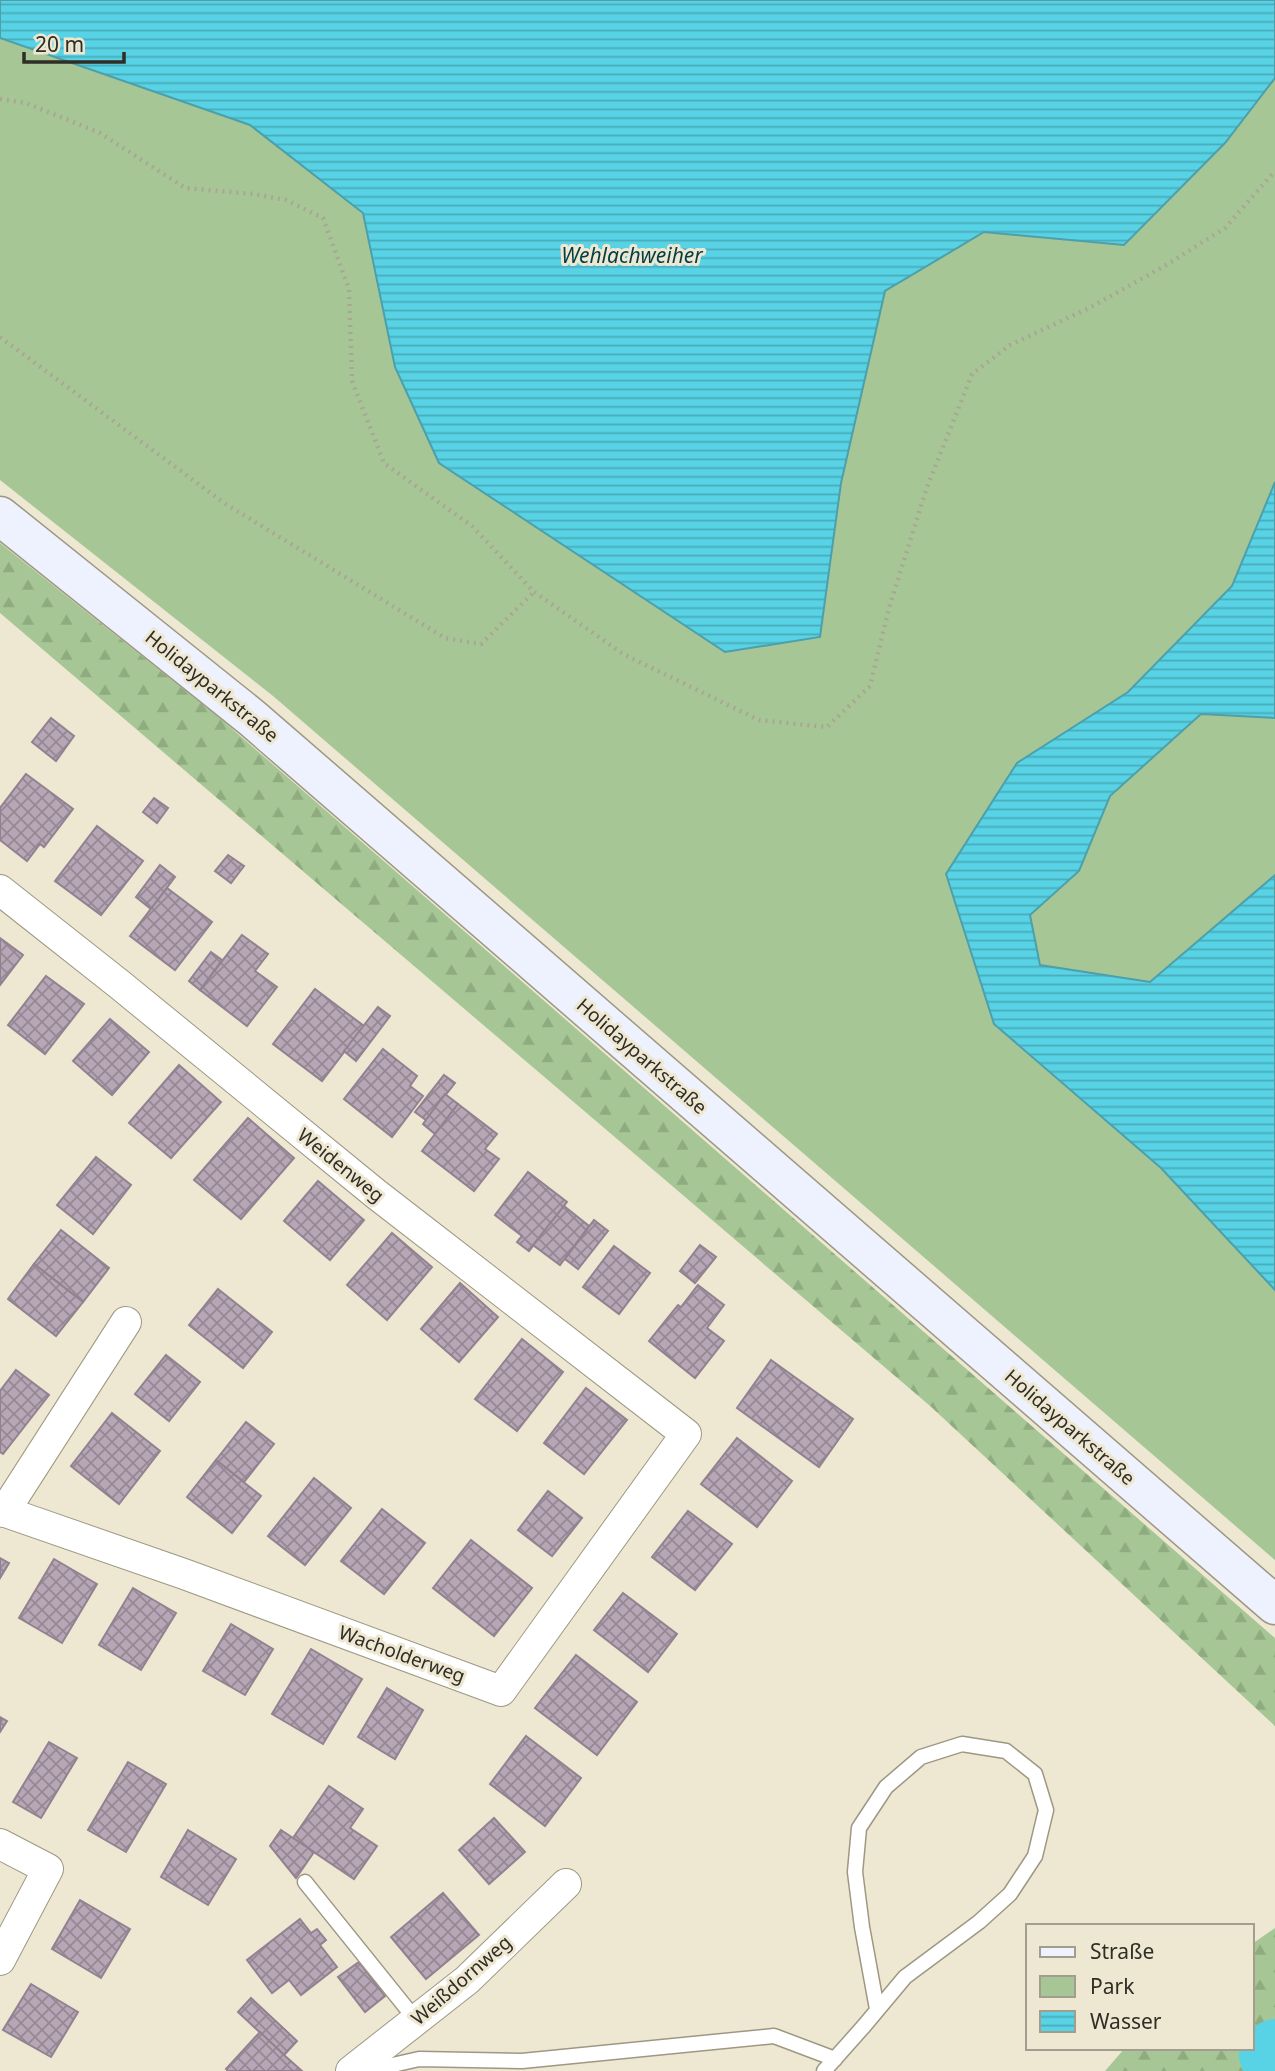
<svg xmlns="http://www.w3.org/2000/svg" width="1275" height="2071" font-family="'Noto Sans',sans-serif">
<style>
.green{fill:#a6c795}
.forest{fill:url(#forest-firs)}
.water{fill:url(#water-rules);stroke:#4ca0ab;stroke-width:2}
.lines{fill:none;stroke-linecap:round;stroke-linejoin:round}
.stream{stroke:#4ca0ab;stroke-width:10}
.river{stroke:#58d2e5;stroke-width:60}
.building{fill:url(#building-cross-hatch);stroke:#928291;stroke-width:2}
.lane-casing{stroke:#9d9883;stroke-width:17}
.street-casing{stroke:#9d9883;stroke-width:32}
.secondary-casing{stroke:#9d9883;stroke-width:41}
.path{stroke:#aaa695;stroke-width:4.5;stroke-dasharray:2 5;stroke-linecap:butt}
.lane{stroke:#fff;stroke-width:14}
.street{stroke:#fff;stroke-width:30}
.secondary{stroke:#eef1fe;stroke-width:38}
.labels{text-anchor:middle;stroke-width:6;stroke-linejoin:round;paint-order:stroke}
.street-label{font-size:19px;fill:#2f2d25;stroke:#eee8d2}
.water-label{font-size:21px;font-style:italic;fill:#033e46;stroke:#eee8d2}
</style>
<defs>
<pattern id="forest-firs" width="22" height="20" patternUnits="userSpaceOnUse" patternTransform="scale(1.75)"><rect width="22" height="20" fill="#a6c795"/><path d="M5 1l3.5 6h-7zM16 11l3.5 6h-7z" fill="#8fab80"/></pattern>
<pattern id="water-rules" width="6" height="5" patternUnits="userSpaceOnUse" patternTransform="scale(1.75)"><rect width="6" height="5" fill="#58d2e5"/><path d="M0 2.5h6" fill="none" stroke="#49abb9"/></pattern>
<pattern id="building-cross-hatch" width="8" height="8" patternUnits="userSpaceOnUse" patternTransform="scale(1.75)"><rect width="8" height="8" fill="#b7a6b5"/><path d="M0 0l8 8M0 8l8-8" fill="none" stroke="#958893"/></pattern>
</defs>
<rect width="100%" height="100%" fill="#eee8d2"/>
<g class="green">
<polygon points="0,38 250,125 363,213 395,367 820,637 841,483 885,291 984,232 1125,245 1225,143 1275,78 1275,482 1232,586 1128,692 1017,763 946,874 1161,1168 1275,1290 1275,1560 273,696 0,480"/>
<polygon points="1201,714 1275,718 1275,875 1150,982 1040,965 1030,915 1079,871 1110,796"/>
</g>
<g class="forest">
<polygon points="0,543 222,720 1275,1638 1275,1726 929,1405 0,613"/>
<polygon points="1275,1928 1275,2071 1105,2071 1125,2048 1252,2048 1252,1944"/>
</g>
<g class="water">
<polygon points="0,0 1275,0 1275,78 1225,143 1124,245 984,232 885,291 841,483 820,637 725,652 439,463 395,367 363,213 250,125 0,38"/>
<polygon points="1275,482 1275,718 1201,714 1110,796 1079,871 1030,915 1040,965 1150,982 1275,875 1275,1290 1161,1168 994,1024 946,874 1017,763 1128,692 1232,586"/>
</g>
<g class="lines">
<polyline class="stream" points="1254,2071 1269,2055 1275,2063"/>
<polyline class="river" points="1269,2055 1275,2049"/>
</g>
<g class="building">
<polygon points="51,718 74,736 56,761 32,742"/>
<polygon points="26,774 73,809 44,847 40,844 27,861 0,840 0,808"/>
<polygon points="154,798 168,808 157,823 143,812"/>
<polygon points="97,826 143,861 101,915 55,881"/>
<polygon points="228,855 244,866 231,883 215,871"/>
<polygon points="160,865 175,877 151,909 136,897"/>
<polygon points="167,888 212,922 175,970 130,936"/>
<polygon points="242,935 268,954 255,971 277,987 247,1026 200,990"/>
<polygon points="0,938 23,955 0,985"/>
<polygon points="211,952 222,960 200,990 189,981"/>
<polygon points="46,976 84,1004 45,1054 8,1025"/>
<polygon points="315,989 364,1026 322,1081 273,1044"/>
<polygon points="378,1007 390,1016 356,1061 344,1051"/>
<polygon points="110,1019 149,1052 112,1095 73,1061"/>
<polygon points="383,1049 417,1076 410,1086 423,1096 392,1137 344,1099"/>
<polygon points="179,1065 221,1102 171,1158 129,1123"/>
<polygon points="444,1075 455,1083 426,1120 415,1112"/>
<polygon points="445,1094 458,1104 435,1134 423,1124"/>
<polygon points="458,1104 497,1134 485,1149 499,1159 474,1191 422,1151"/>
<polygon points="248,1118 294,1158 241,1219 194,1180"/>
<polygon points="96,1157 131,1185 93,1234 57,1205"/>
<polygon points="528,1172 567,1202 529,1251 517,1242 522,1236 495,1215"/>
<polygon points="318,1181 364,1220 330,1260 284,1221"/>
<polygon points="564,1206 589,1226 560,1265 533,1245"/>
<polygon points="594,1220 608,1231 578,1269 565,1259"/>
<polygon points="61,1230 109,1268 83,1302 34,1264"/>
<polygon points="392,1233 432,1267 387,1320 347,1285"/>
<polygon points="700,1245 716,1257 695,1283 680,1271"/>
<polygon points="614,1246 650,1273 619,1314 583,1287"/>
<polygon points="34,1264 83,1302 56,1336 8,1299"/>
<polygon points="460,1283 498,1317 459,1362 421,1329"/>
<polygon points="698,1285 724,1305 707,1328 724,1341 695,1378 649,1341 678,1305 681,1307"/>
<polygon points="218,1289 272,1332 243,1368 189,1325"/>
<polygon points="522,1339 563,1372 517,1431 475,1399"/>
<polygon points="166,1355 200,1382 169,1421 135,1394"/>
<polygon points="771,1360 853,1419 819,1467 737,1408"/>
<polygon points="16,1370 49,1395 3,1454 0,1452 0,1391"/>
<polygon points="586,1388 627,1420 584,1474 544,1443"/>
<polygon points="112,1413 160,1451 119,1504 71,1466"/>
<polygon points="246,1422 274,1444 244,1482 216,1460"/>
<polygon points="737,1438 792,1481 757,1527 701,1484"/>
<polygon points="216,1460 261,1496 232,1533 187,1497"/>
<polygon points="314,1478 351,1508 305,1565 268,1536"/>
<polygon points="548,1491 582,1518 552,1556 518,1530"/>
<polygon points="382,1509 425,1543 384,1594 341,1561"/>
<polygon points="688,1511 732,1544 695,1590 652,1557"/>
<polygon points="471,1540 532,1588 494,1636 433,1588"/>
<polygon points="0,1558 9,1563 0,1578"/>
<polygon points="54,1559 97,1584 62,1643 19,1618"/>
<polygon points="133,1588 176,1613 141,1670 99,1645"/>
<polygon points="623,1593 677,1634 648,1672 594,1630"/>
<polygon points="231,1624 273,1649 245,1695 203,1671"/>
<polygon points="311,1649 362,1679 323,1744 272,1714"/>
<polygon points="576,1655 637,1702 597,1755 535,1708"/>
<polygon points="387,1688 423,1710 395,1759 358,1737"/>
<polygon points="0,1717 7,1721 0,1732"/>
<polygon points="526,1736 581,1778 545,1826 490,1784"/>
<polygon points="49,1742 77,1758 41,1818 13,1802"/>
<polygon points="128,1762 166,1784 126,1852 88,1830"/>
<polygon points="329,1786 363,1809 350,1828 377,1846 354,1879 293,1838"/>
<polygon points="494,1818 525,1852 489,1884 459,1850"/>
<polygon points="188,1830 236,1859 208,1905 161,1877"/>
<polygon points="281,1830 314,1852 296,1878 270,1846"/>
<polygon points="443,1893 479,1935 426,1979 391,1937"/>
<polygon points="80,1900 130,1929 101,1978 52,1949"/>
<polygon points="300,1919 311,1933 317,1929 326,1940 320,1945 337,1967 301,1995 289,1980 272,1993 247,1960"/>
<polygon points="359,1962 385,1996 365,2012 338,1977"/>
<polygon points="31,1984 78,2012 51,2057 3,2030"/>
<polygon points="251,1998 297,2041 284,2055 238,2012"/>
<polygon points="260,2032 284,2055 302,2071 228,2071 226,2069"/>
</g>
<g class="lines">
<g class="lane-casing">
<g id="lane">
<polyline points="305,1882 416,2020"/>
<polyline points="366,2071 419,2059 522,2061 774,2036 835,2059"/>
<polyline points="824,2071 864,2026 905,1977 979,1922 1010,1894 1035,1856 1046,1810 1035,1774 1006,1751 962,1744 921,1757 886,1787 859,1828 855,1872 862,1927 877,2009"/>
</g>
</g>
<g class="street-casing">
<g id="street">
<polyline points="0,890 119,984 376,1194 686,1434 501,1691 184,1574 0,1510"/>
<polyline points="4,1512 126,1322"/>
<polyline points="0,1844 48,1869 0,1960"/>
<polyline points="351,2071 467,1980 566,1884"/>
</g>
</g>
<g class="secondary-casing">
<polyline id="secondary" points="0,516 252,718 1275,1605"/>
</g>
<g class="path">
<polyline points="0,99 26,103 100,133 185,188 254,194 286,200 323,218 349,289 352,381 384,463 473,527 534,592 623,654 759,720 827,727 870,686 889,608 927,487 972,374 1010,345 1091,307 1168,264 1225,228 1275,171"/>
<polyline points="0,337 224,503 445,638 481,644 534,592"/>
</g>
<use href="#lane" class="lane"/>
<use href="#street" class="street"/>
<use href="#secondary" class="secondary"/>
</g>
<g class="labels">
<g class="street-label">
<text transform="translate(212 686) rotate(39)" y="7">Holidayparkstraße</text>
<text transform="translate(642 1056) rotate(41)" y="7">Holidayparkstraße</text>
<text transform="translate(341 1165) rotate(39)" y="7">Weidenweg</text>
<text transform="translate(1070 1427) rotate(41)" y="7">Holidayparkstraße</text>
<text transform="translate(402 1654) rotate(20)" y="7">Wacholderweg</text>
<text transform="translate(461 1980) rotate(-41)" y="7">Weißdornweg</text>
</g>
<g class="water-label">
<text x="632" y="263">Wehlachweiher</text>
</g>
</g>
<rect x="1026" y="1924" width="228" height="126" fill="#eee8d2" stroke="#a29d8d" stroke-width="2"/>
<rect x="1040" y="1947" width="35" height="10" fill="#eef1fe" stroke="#a29d8d" stroke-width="2"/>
<text x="1090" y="1959" font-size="21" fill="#2f2d25">Straße</text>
<rect x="1040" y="1976" width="35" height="21" fill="#a6c795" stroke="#a29d8d" stroke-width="2"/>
<text x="1090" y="1994" font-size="21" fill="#2f2d25">Park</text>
<rect x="1040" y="2011" width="35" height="21" fill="url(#water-rules)" stroke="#a29d8d" stroke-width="2"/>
<text x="1090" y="2029" font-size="21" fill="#2f2d25">Wasser</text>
<path d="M24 52v10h100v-10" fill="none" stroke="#2f2d25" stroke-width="3.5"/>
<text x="35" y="52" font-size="21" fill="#2f2d25" stroke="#eee8d2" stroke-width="5" paint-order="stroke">20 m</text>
</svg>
